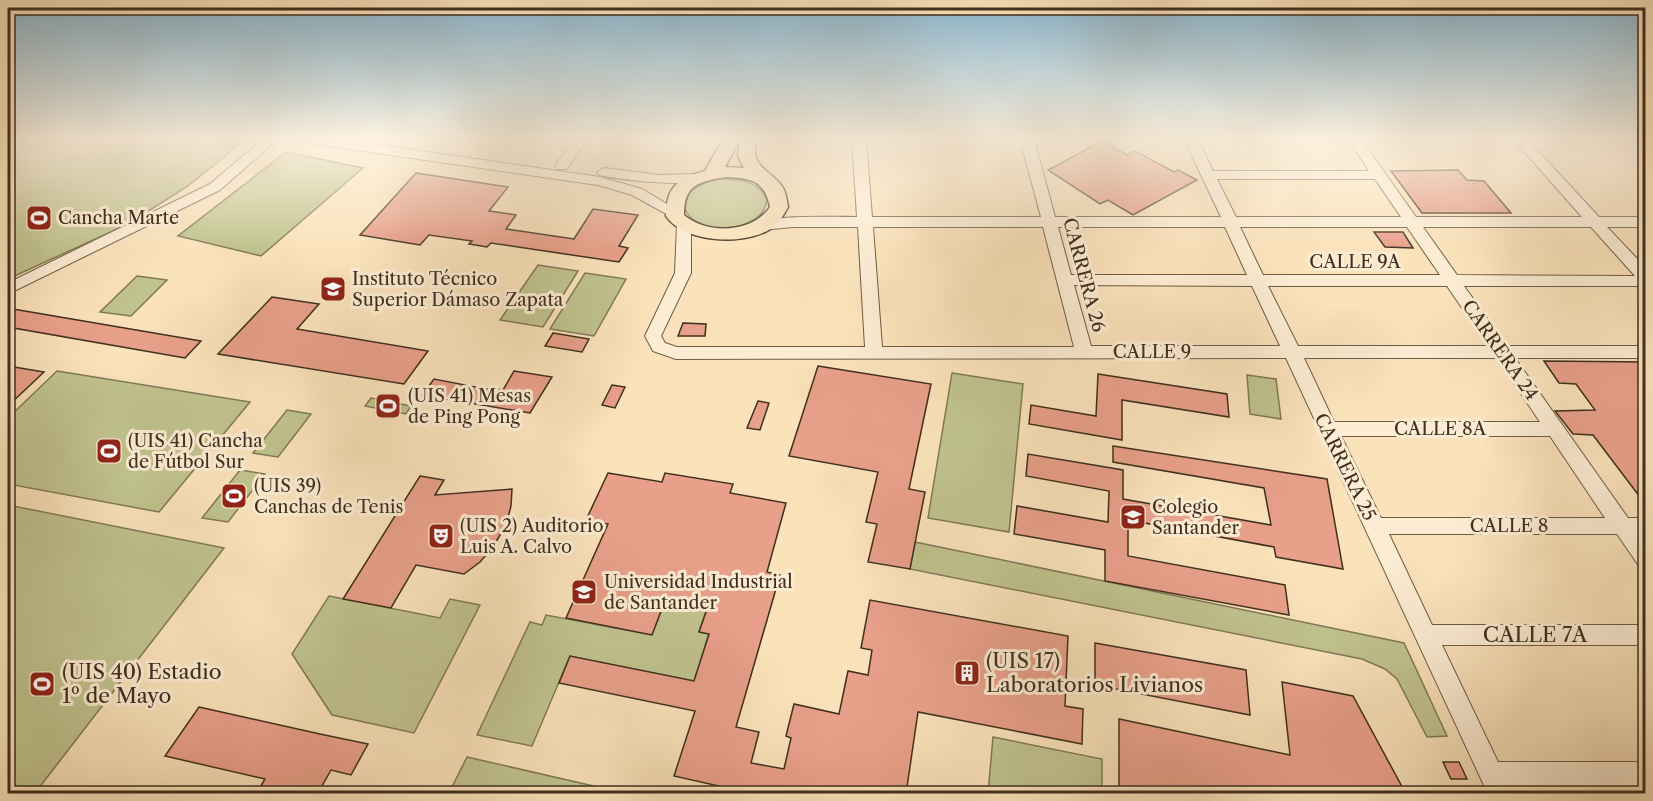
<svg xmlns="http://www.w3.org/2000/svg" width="1653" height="801" font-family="'Libre Caslon Text',serif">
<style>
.green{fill:#c0c38e;stroke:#807956;stroke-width:1.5}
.building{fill:#e9a08b;stroke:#3f2f1e;stroke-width:1.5}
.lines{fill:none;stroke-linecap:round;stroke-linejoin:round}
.minor-casing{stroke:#6e5c45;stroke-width:2}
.major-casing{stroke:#3f2f1e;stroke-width:3}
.minor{fill:#fcecd3;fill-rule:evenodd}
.major{fill:#fae2bb;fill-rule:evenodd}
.labels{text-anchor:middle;stroke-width:6;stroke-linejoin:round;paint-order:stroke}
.poi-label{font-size:18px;fill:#3f2f1e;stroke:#fcecd3;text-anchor:start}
.street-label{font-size:18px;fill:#3f2f1e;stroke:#fcecd3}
.near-street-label{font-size:21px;fill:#3f2f1e;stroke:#fcecd3}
.near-poi-label{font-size:21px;fill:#3f2f1e;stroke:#fcecd3;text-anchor:start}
</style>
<rect width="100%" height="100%" fill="#fae2bb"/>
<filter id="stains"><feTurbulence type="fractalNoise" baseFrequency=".00333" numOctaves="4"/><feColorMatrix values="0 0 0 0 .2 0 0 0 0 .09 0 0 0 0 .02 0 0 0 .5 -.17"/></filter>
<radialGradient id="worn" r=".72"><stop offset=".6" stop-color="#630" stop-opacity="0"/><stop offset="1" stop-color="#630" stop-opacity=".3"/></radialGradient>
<g class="green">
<polygon points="8,139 246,139 188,186 128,224 8,279"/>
<polygon points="286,152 363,168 261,256 178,236"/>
<path d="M718 179C737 179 758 180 767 199 766 211 759 218 748 223 700 244 649 197 718 179Z"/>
<polygon points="538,265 578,271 543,327 500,320"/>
<polygon points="585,273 626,279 594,336 550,329"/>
<polygon points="137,276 167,280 131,316 100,312"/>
<polygon points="57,371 250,402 159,512 8,484 8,418"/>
<polygon points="952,373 1023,384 1009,532 928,518"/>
<polygon points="1247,375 1276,379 1281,419 1250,414"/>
<polygon points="371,398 411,406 406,414 365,406"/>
<polygon points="287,410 311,414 278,457 253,453"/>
<polygon points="240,470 265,474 228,522 202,518"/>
<polygon points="8,505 224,548 35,793 8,793"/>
<polygon points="915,542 1404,643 1447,736 1427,737 1397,679 1385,669 1362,659 910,569"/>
<polygon points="329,596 440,618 450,599 480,605 414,733 332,715 292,654"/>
<polygon points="666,598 708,606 699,632 709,634 694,681 570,656 532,746 477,735 530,622 542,625 546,615 652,635"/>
<polygon points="993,737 1102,759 1102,793 988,793"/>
<polygon points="467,757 598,787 595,794 449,793"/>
</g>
<g class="building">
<polygon points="1102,141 1127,155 1135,151 1174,172 1178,170 1197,180 1133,215 1108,200 1100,204 1048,170"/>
<polygon points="1458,170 1467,180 1484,181 1511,213 1422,213 1391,171"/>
<polygon points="416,173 508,187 489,211 516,215 506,229 574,239 593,209 638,215 619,246 628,248 619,262 491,243 487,247 469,244 472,241 429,235 420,245 360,235"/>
<polygon points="1374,232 1403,232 1413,248 1385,247"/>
<polygon points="272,297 319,304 297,329 428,351 404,384 218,354"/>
<polygon points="13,309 201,341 185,358 8,327 8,313"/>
<polygon points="683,323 706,324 705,336 678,336"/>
<polygon points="553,333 589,339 582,352 545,346"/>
<polygon points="1544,361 1646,362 1646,505 1593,435 1573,434 1555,411 1595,410 1576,384 1559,383"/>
<polygon points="8,366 44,372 8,406"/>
<polygon points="818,366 931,384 909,489 925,492 910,569 868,562 877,524 866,522 878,472 789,456"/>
<polygon points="514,371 552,377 530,413 422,395 434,379 496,391 497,389 503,390"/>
<polygon points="1098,374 1227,394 1229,417 1122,400 1122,440 1029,424 1031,405 1096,416"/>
<polygon points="612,385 625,387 615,408 602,405"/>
<polygon points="758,401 769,403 760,430 747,428"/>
<polygon points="1113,446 1327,479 1343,569 1276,557 1274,547 1128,520 1128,556 1285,585 1289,615 1105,581 1105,550 1014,534 1017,506 1108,522 1109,491 1026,476 1028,454 1123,470 1123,499 1271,525 1264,488 1113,462"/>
<polygon points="608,473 662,482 665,473 733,484 730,493 786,503 767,572 780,575 736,727 759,732 751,763 784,769 791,738 786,736 794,704 839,714 848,671 868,675 872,650 861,648 870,600 1068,636 1065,706 1083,709 1082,744 918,712 906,794 754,794 674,776 695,711 559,683 570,656 694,681 709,634 699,632 708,606 666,598 652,635 566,618 608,524 586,520"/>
<polygon points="420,476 444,480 435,495 512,489 511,506 506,525 493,547 480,562 464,574 416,565 391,608 343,599"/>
<polygon points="1095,643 1246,670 1250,715 1095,685"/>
<polygon points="1282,682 1353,696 1406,794 1119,794 1119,719 1290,755"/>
<polygon points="199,707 320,734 368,744 351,775 331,770 318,793 304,789 302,794 256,794 265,779 165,756"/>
<polygon points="1443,762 1459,762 1467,779 1451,779"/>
</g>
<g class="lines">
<g class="minor-casing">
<g id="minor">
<polygon points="263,139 278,139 220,190 8,294 8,283 210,184"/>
<polygon points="301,139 338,139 600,177 642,189 682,213 675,217 670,216 632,195 598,185 307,143"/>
<polygon points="574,139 587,139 567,169 557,169 555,166"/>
<path d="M852 139H866L872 217H1041L1020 139H1034L1055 217H1221L1184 139H1198L1213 171H1369L1348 139H1361L1416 217H1582L1513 139H1527L1599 217H1646V227H1607L1646 268V286H1464L1507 346H1646V358H1515L1628 518H1646V534H1640L1646 543V569L1639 566 1617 534H1389L1432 625H1646V645H1442L1498 762H1646V786H1510L1513 794H1488L1286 358 676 359 653 351 645 336 675 273 677 224 684 219 691 224V273L661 336 665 343 677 347H865L858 227H793L762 230 755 225C764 214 839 217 857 217ZM1217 179H1375L1401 217H1236ZM873 227H1043L1074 347H882ZM1058 227H1225L1247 275H1071ZM1240 227H1407L1440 275H1263ZM1423 227H1591L1635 276 1457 275ZM1074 285 1252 286 1280 346H1091ZM1268 286H1447L1488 346H1298ZM1304 358H1497L1540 422H1334ZM1341 436H1550L1605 518H1381Z"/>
<path d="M604 168 660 175 698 174 705 178C694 189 616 179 599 175L597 172Z"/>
</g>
</g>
<g class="major-casing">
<path id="major" d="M723 139H740L725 167 744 168 738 156 740 139H757C748 168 771 169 783 188 786 193 787 201 788 207 785 212 782 218 778 223 755 247 685 245 666 216 666 187 678 178 705 171ZM725 177C751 178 764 180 770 207 752 233 707 235 684 215 684 185 698 182 725 177Z"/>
</g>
<use href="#minor" class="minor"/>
<use href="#major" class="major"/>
</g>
<linearGradient id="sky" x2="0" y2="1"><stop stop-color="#8ab8d2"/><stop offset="0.55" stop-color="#fdf2e0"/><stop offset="1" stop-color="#fdf2e0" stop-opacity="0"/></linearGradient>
<rect width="1653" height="252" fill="url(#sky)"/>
<defs>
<g id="stadium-square" transform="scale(1.35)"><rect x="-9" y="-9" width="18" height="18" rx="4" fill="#8f2418" stroke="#fcecd3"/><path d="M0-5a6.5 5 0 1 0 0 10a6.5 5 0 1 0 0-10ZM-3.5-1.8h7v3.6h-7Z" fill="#fff"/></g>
<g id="school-square" transform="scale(1.35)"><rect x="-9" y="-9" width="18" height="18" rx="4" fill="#8f2418" stroke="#fcecd3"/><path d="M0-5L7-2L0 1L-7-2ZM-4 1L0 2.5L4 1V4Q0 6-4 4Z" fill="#fff"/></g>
<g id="theatre-square" transform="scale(1.35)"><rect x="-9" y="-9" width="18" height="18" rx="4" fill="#8f2418" stroke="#fcecd3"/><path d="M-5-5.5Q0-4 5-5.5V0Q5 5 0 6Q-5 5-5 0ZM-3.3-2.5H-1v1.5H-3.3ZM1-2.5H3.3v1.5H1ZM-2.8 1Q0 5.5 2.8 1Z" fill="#fff"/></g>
<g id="university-square" transform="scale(1.35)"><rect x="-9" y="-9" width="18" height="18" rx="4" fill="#8f2418" stroke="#fcecd3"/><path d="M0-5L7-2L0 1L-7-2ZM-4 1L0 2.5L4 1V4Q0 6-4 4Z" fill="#fff"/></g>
<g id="building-square" transform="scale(1.35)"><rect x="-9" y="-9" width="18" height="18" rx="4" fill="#8f2418" stroke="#fcecd3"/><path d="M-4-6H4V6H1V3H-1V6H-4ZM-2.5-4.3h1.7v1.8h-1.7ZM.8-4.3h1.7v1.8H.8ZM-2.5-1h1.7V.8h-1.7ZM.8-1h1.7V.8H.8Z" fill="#fff"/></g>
</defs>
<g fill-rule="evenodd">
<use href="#stadium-square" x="39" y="218"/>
<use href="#school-square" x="333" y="289"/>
<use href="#stadium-square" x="388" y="406"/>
<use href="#stadium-square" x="109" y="451"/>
<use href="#stadium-square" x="234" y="496"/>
<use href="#school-square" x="1133" y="517"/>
<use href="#theatre-square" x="441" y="536"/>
<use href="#university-square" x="584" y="592"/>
<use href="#building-square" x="967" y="673"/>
<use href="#stadium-square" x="42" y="684"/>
</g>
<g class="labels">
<g class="poi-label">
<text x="58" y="224">Cancha Marte</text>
<text x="352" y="285">Instituto Técnico<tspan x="352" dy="21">Superior Dámaso Zapata</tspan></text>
<text x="408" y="402">(UIS 41) Mesas<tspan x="408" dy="21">de Ping Pong</tspan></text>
<text x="128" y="447">(UIS 41) Cancha<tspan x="128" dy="21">de Fútbol Sur</tspan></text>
<text x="254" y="492">(UIS 39)<tspan x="254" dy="21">Canchas de Tenis</tspan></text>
<text x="1152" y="513">Colegio<tspan x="1152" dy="21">Santander</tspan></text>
<text x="460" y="532">(UIS 2) Auditorio<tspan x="460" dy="21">Luis A. Calvo</tspan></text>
<text x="604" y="588">Universidad Industrial<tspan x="604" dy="21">de Santander</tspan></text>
</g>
<g class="street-label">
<text x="1355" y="268">CALLE 9A</text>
<text transform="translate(1084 275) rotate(75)" y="6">CARRERA 26</text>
<text transform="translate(1500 350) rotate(55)" y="6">CARRERA 24</text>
<text x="1152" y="358">CALLE 9</text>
<text x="1440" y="435">CALLE 8A</text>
<text transform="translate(1345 467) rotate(64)" y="6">CARRERA 25</text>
<text x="1509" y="532">CALLE 8</text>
</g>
<g class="near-street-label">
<text x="1535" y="642">CALLE 7A</text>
</g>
<g class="near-poi-label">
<text x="986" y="668">(UIS 17)<tspan x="986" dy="24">Laboratorios Livianos</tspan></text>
<text x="62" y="679">(UIS 40) Estadio<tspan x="62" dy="24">1º de Mayo</tspan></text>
</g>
</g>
<rect width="1653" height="801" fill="none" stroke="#fae2bb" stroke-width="30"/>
<rect x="9" y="9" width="1635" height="783" fill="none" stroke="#3f2f1e" stroke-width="3"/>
<rect x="15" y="15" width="1623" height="771" fill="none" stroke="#3f2f1e" stroke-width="1.5"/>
<rect width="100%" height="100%" filter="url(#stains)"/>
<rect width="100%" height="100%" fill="url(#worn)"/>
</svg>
